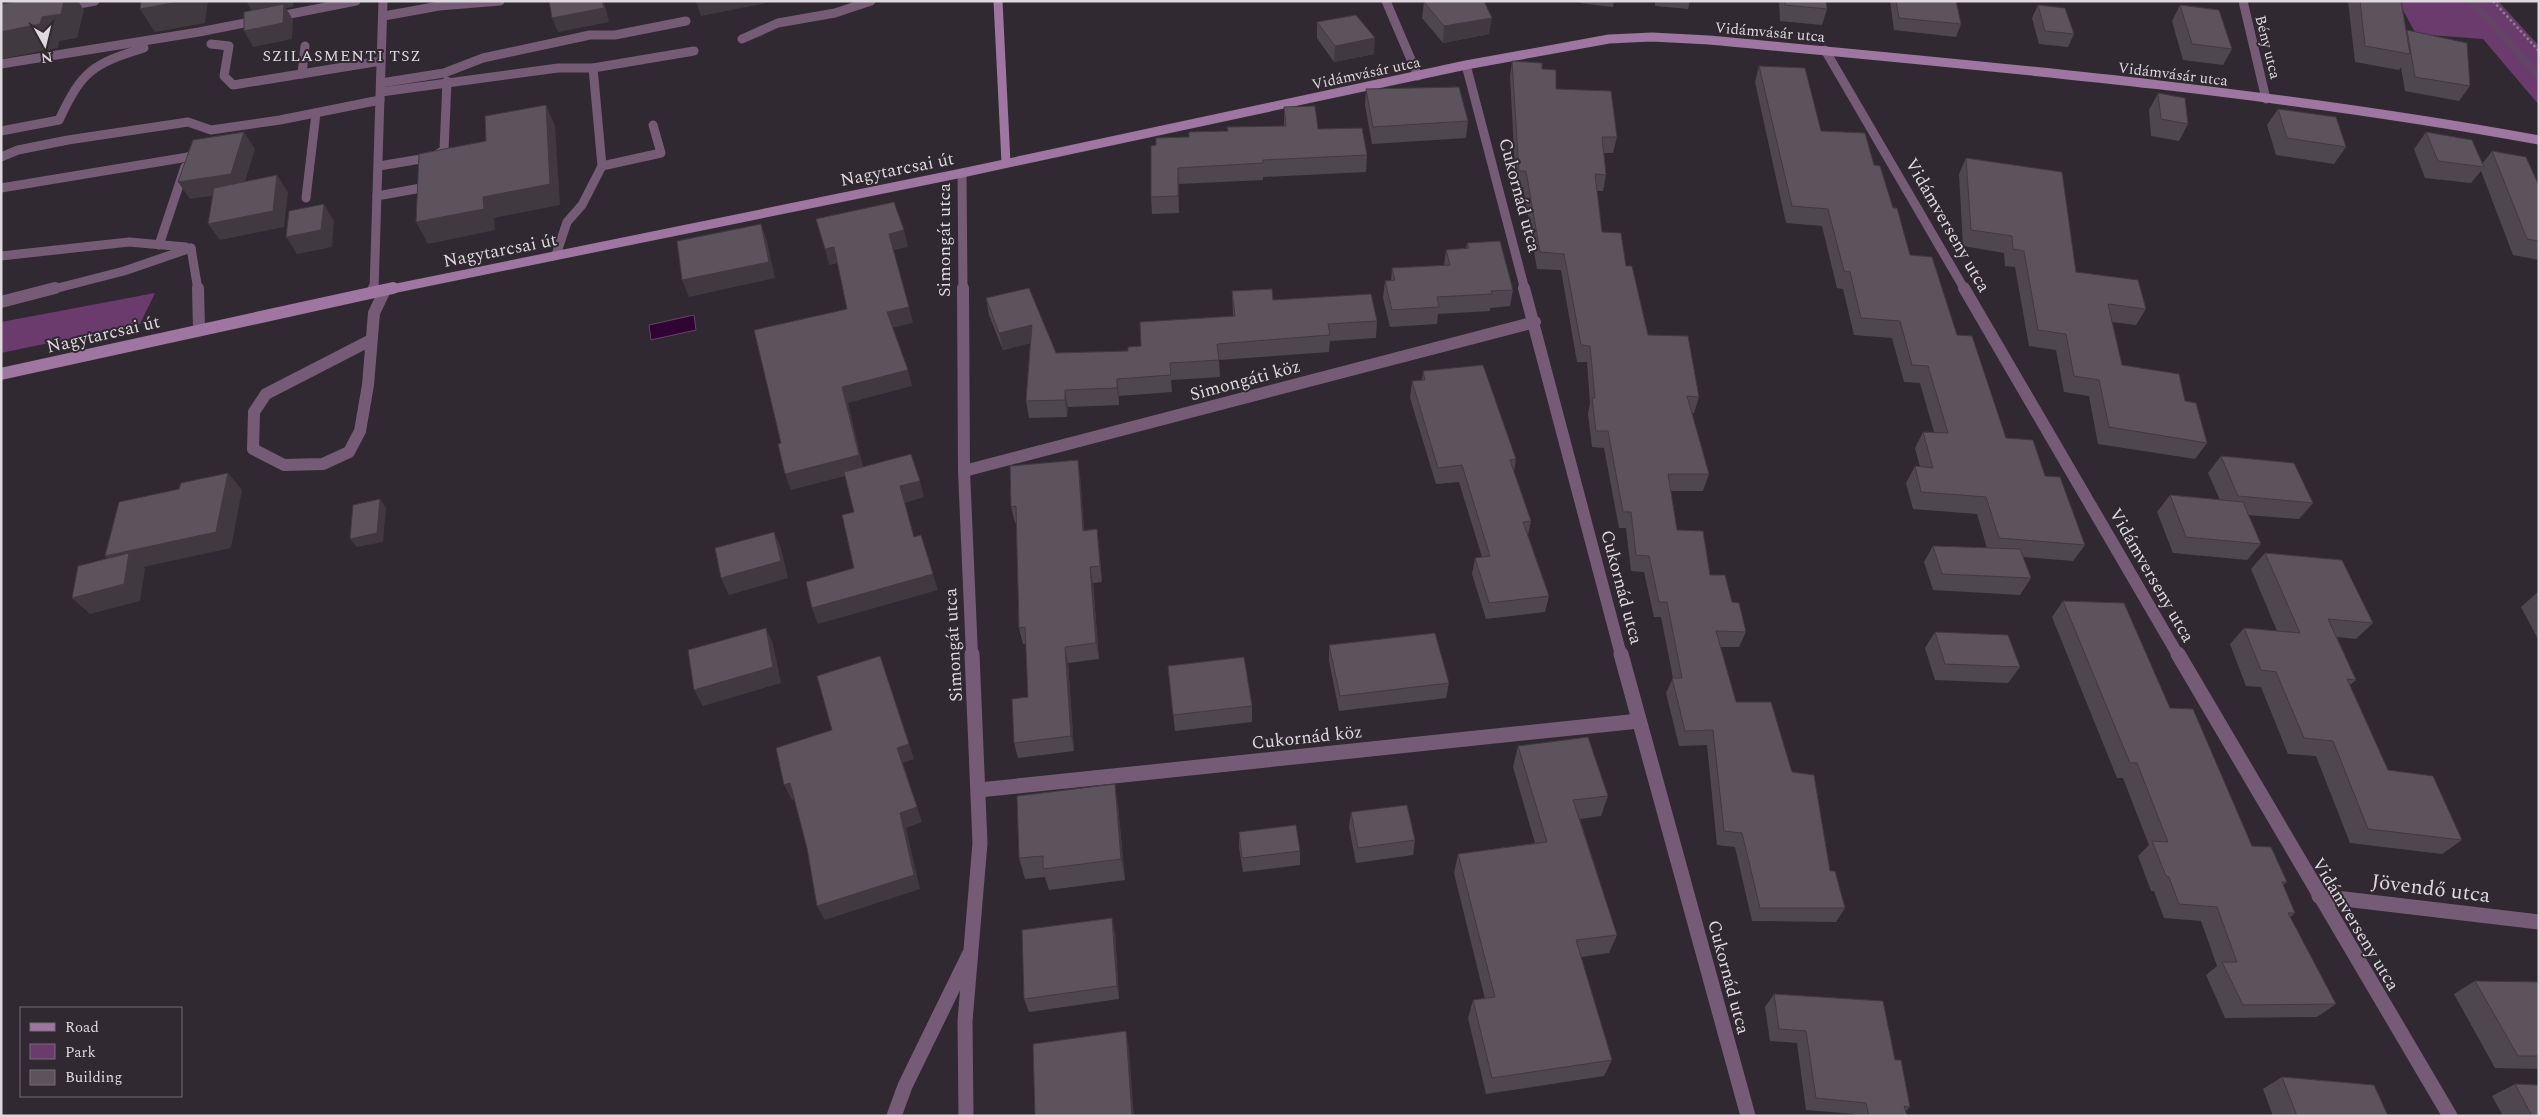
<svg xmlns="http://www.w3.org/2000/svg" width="2540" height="1117" font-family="Spectral,serif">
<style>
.green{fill:#6a3b6c}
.water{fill:#300433;stroke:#644466}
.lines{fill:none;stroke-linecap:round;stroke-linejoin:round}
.stream{stroke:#644466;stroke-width:8}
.path{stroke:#888289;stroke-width:2.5;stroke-dasharray:2.5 2.5;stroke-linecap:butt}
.service-far2{stroke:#765b77;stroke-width:9}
.service-far1{stroke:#765b77;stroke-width:12}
.service{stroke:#765b77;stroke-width:15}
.minor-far2{stroke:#765b77;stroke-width:9}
.minor-far1{stroke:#765b77;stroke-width:12}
.minor{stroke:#765b77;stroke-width:15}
.secondary-far1{stroke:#9f75a1;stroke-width:9}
.secondary{stroke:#9f75a1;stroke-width:12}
.wall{fill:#4f474f}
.shaded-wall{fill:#403a40}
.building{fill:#5c535c;stroke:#403a40}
.labels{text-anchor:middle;stroke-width:4;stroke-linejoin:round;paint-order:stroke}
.far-street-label{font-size:15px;fill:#ded9de;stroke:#302931}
.far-quarter-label{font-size:16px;letter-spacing:1px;fill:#ded9de;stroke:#302931}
.street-label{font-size:18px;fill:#ded9de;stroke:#302931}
.near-street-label{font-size:21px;fill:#ded9de;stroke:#302931}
</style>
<rect width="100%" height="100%" fill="#302931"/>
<g class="green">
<polygon points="2398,1 2498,1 2539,46 2539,105 2483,39 2416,34"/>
<polygon points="155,293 140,324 1,353 1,322"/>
</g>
<polygon class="water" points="694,315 696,330 651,340 649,325"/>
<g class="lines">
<polyline class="stream" points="2472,1 2539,76"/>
<polyline class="path" points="2493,1 2539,51"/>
<g class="service-far2">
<polyline points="63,7 95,1"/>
<polyline points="384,16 439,6 500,1"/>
<polyline points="742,39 778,23 835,13 871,1"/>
<polyline points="211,44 229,46 224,76 233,85 381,61"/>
<polyline points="1,64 199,32 356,1"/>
<polyline points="302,74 305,46"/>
<polyline points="381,83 444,73 483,58 590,35 615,35 686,21"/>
<polyline points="381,92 558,68 593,68 694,51"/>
<path d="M1 131 59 120C82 71 92 64 144 48"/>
<polyline points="1,157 18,150 68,140 188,122 211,130 280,120 380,100"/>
<polyline points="379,166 433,157 444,150 447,81"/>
<polyline points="602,166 661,153 653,125"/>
<polyline points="1,188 188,157 201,150"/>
<polyline points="377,196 421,188"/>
<polyline points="306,198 316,113"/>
<polyline points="159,245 185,167"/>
<polyline points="191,248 198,290"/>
<polyline points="1,256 129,242 186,247"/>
<polyline points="50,290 124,271 191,248"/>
<polyline points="374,290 383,1"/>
</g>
<g class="service-far1">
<polyline points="198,288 199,329"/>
<polyline points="374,292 374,288"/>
<polyline points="1,302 55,288"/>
<polyline points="371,340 266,394 254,412 253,449 284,465 323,464 349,452 360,431 368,385 374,313 385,290"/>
</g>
<polyline class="service" points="894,1116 905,1086 969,955"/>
<g class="minor-far2">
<polyline points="1386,1 1418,76"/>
<polyline points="2243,1 2266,99"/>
<polyline points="1825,50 1965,290"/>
<polyline points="1466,65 1525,290"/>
<polyline points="962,173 963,290"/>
<polyline points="556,255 567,222 582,205 602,166 593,68"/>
</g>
<g class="minor-far1">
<polyline points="963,288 964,471 972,655"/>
<polyline points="1524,288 1621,655"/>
<polyline points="1964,288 2178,655"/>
<polyline points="964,471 1535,322"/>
</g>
<g class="minor">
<polyline points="1621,654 1748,1116"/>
<polyline points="2178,654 2450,1116"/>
<polyline points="979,790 1639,721"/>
<polyline points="2319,896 2539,922"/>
<polyline points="966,1116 965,1021 980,843 972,654"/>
</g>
<g class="secondary-far1">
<polyline points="998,1 1006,163"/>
<path d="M387 290 962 173 1466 65 1609 39 1652 37 1709 40C1986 66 2265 90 2539 140"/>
</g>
<polyline class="secondary" points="1,374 393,288"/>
</g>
<g class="wall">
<polygon points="1581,1 1614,1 1613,7 1580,3"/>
<polygon points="1655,1 1690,1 1688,9 1655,6"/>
<polygon points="1779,1 1826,1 1827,9 1822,25 1780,21"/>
<polygon points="1890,1 1956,1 1961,24 1956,37 1894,30"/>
<polygon points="2348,1 2401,1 2406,31 2470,86 2459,101 2405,91 2401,67 2399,70 2355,62"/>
<polygon points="1424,2 1489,34 1443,43 1422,18"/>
<polygon points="2038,5 2074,34 2068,47 2039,44 2032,18"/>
<polygon points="2180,5 2232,49 2223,65 2183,60 2172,21"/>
<polygon points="1317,22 1374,54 1334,62 1317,38"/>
<polygon points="1512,61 1542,69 1556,89 1617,137 1613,153 1604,153 1606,175 1603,191 1597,191 1602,232 1626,266 1648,335 1699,397 1694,413 1692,413 1709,474 1703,491 1671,491 1677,530 1710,575 1732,602 1746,632 1739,647 1720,647 1736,702 1792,772 1830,871 1845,908 1836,922 1752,921 1735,847 1717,845 1707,745 1679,746 1666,693 1673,678 1661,617 1654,617 1644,572 1631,571 1626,528 1619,528 1604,448 1592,447 1588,414 1590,403 1587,362 1577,362 1561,270 1537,269 1523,187 1516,187 1510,77"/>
<polygon points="1759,66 1821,131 1874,165 1893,208 1910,255 1957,335 2006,438 2045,476 2085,545 2073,561 2023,557 2031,578 2020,595 1933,590 1924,562 1933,546 1987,548 1977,514 1913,509 1906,483 1915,466 1920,467 1915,448 1923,432 1934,432 1920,383 1904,382 1892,338 1854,335 1843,289 1837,288 1822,226 1786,223 1755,82"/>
<polygon points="1366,89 1468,121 1466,138 1372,144 1365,105"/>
<polygon points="2158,93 2188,124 2179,141 2151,136 2149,110"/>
<polygon points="1284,107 1318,129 1367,155 1366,172 1263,177 1263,180 1179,184 1179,213 1152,214 1151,197 1156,145 1189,137 1284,126"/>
<polygon points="2278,109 2346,147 2334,164 2276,155 2267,125"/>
<polygon points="2426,132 2483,163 2492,151 2539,186 2539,260 2513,255 2481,171 2471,183 2425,178 2414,149"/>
<polygon points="1966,158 2076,272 2146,309 2136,325 2112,322 2122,365 2185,401 2207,443 2195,459 2098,444 2089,396 2064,392 2056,350 2029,346 2015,267 2005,266 2004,253 1963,246 1959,174"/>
<polygon points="1467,243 1513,290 1510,306 1490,308 1490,311 1438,314 1437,324 1390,327 1383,298 1385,281 1391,281 1392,268 1444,266 1446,250 1466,249"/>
<polygon points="1232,291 1377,321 1376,338 1330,341 1329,352 1219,360 1220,377 1171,380 1172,392 1119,396 1119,405 1068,407 1067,417 1029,418 1026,401 1030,343 1003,350 989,315 986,298 1056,353 1128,351 1141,346 1233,316"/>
<polygon points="1423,371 1516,459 1514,472 1531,521 1528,535 1549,596 1545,612 1486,619 1472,574 1475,558 1482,557 1459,482 1436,484 1410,398 1412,381 1422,380"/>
<polygon points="2221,456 2313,503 2299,519 2248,515 2261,544 2247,560 2173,553 2157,512 2170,495 2220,500 2208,473"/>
<polygon points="1080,476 1084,530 1097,529 1099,546 1102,582 1093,583 1099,659 1068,663 1074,751 1018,758 1014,743 1028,697 1026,644 1023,644 1019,628 1016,523 1015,523 1011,507"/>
<polygon points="2265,553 2373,623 2356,639 2337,637 2356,680 2350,685 2388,770 2462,840 2442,854 2350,843 2316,756 2288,754 2261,687 2246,686 2230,644 2244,628 2277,631 2251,569"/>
<polygon points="2539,591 2539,641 2521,607"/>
<polygon points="2063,601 2170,708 2252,846 2287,882 2283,885 2295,913 2290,917 2336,1004 2317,1017 2225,1018 2206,975 2217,966 2201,921 2164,918 2154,891 2151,891 2138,856 2149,845 2123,778 2117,778 2052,617"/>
<polygon points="1935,632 2020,667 2008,683 1935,680 1925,648"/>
<polygon points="1329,645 1449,683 1446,698 1339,711 1329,661"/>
<polygon points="1168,666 1252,706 1252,722 1175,731"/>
<polygon points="1518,746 1608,796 1601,816 1580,819 1617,935 1609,953 1581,957 1612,1060 1604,1076 1486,1094 1468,1018 1473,1000 1485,999 1454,873 1458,854 1535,843 1513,767"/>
<polygon points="1118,806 1125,880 1049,890 1045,877 1025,879 1019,858"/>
<polygon points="1351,812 1415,840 1413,855 1356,863 1349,827"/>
<polygon points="1239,832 1300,851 1300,865 1243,872 1239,847"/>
<polygon points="1115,932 1119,999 1029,1012 1024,999"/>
<polygon points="2475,981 2539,982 2539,1069 2495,1068 2454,994"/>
<polygon points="1774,994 1895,1060 1910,1107 1906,1111 1907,1116 1855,1116 1855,1114 1806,1110 1797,1043 1770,1041 1765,1007"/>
<polygon points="2282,1077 2388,1116 2273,1116 2263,1089"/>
<polygon points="2515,1084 2539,1116 2503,1116 2492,1096"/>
</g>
<g class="shaded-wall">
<polygon points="64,1 78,1 84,10 77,38 59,41 58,48 1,59 1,32 42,17"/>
<polygon points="183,1 208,1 205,23 155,32 140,9"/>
<polygon points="246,1 294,1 293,7 286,8 293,20 292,39 253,47 244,31 254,14"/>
<polygon points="602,1 604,1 609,22 558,32 552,18"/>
<polygon points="696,1 776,1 701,16"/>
<polygon points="1492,18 1489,34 1443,43 1444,26"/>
<polygon points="1375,38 1374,54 1334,62 1335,46"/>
<polygon points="546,105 555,126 560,205 494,218 495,230 428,244 416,222 483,197"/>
<polygon points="244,132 255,149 242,191 190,199 178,182"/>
<polygon points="1178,168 1179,184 1179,213 1178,196"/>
<polygon points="277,175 288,192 284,227 220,240 208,224"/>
<polygon points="324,204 334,221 332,247 297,254 286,237"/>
<polygon points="761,224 767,241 775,278 689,297 682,280"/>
<polygon points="904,230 908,247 893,250 889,234"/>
<polygon points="834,247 838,263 829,265 825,249"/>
<polygon points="909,307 913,323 891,328 887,312"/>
<polygon points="1032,325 1035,342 1003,350 999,333"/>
<polygon points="908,370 912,386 848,403 864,471 791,490 785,474 842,387"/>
<polygon points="1117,379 1119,396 1119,405 1117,388"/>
<polygon points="1065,390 1068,407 1067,417 1065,400"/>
<polygon points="1078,460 1080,476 1085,547 1083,531"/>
<polygon points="228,473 242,490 231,548 143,567 145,569 140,601 90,614 72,598 121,572 105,556"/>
<polygon points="920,481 924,497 905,503 919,553 900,486"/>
<polygon points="380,499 386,508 383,542 357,547 350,539"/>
<polygon points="1097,529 1099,546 1102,582 1100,566"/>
<polygon points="774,532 781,548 788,578 729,595 721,578"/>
<polygon points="1090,567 1093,583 1099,659 1096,643"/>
<polygon points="933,574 938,590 818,624 812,608"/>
<polygon points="766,628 773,644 781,683 703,706 694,690"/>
<polygon points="1065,647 1068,663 1074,751 1071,736"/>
<polygon points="880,656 914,759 903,763 922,822 906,828 920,889 825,920 817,906 900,813"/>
<polygon points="790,783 798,798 792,800 784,785"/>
<polygon points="1115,784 1118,806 1125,880 1121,859"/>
<polygon points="1112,918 1115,932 1119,999 1117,986"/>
<polygon points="1126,1031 1129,1049 1134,1116 1132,1116"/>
</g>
<g class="building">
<polygon points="19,1 64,1 61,14 42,17 40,24 1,32 1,4"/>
<polygon points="141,1 183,1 140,9"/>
<polygon points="549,1 602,1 604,8 552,18"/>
<polygon points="1426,1 1484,1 1492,18 1444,26 1424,2"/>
<polygon points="1785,1 1826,1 1827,9 1785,5"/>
<polygon points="1896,1 1956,1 1961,24 1899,18"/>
<polygon points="2360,1 2401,1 2410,54 2365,46"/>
<polygon points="284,4 283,23 244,31 244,12"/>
<polygon points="2038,5 2065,8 2074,34 2045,31"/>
<polygon points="2180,5 2219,10 2232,49 2192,44"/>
<polygon points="1356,15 1375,38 1335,46 1317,22"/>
<polygon points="2407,30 2467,43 2470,86 2415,77"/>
<polygon points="1512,61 1542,63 1542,69 1556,70 1556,89 1611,91 1617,137 1602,137 1606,175 1595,174 1602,232 1621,233 1626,266 1632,266 1648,335 1688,336 1699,397 1687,396 1709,474 1668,474 1677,530 1703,531 1710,575 1725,575 1732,602 1739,603 1746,632 1716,631 1736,702 1771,702 1792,772 1814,775 1830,871 1835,871 1845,908 1760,908 1742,833 1724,831 1713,730 1685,731 1672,678 1682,678 1667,602 1659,602 1649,556 1636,555 1631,512 1623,512 1608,431 1596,431 1592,398 1595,398 1590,346 1581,345 1564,254 1540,252 1526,171 1519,171"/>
<polygon points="1759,66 1805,68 1821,131 1865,133 1874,165 1880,166 1893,208 1897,208 1910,255 1932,257 1957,335 1972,336 2006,438 2033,440 2045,476 2060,477 2085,545 1999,538 1986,497 1921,492 1915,466 1933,468 1923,432 1948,433 1928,366 1912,365 1900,321 1861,318 1850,272 1844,271 1828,209 1792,206"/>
<polygon points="1459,87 1468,121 1373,127 1366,89"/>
<polygon points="2158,93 2185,98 2188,124 2161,119"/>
<polygon points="546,105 550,184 483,197 484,209 416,222 419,154 486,141 485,116"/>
<polygon points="1315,106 1318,129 1362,128 1367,155 1263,160 1263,163 1178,168 1178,196 1151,197 1151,146 1156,145 1156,138 1189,137 1189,132 1228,131 1227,127 1286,126 1284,107"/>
<polygon points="2278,109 2336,117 2346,147 2287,138"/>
<polygon points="244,132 231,174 178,182 193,140"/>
<polygon points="2426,132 2472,140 2484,167 2438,161"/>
<polygon points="2492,151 2526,157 2539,186 2539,241 2527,239"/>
<polygon points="1966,158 2062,172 2076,272 2138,280 2146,309 2108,304 2122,365 2179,374 2185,401 2196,403 2207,443 2109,427 2099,380 2074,376 2066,334 2038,330 2024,251 2013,249 2012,236 1971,230"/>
<polygon points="277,175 273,211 208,224 214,188"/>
<polygon points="894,202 904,230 889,234 909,307 887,312 908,370 842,387 859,455 785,474 778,444 781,443 754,330 847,309 834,247 825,249 816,219"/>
<polygon points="324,204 321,230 286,237 289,211"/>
<polygon points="761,224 769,262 682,280 677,241"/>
<polygon points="1500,241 1513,290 1491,291 1492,294 1437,297 1439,307 1392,310 1385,281 1395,280 1392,268 1450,265 1446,250 1469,248 1467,243"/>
<polygon points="1029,288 1056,353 1128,351 1128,347 1141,346 1140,322 1235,316 1232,291 1272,289 1273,300 1371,294 1377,321 1328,324 1330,335 1217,344 1219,360 1170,363 1171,375 1117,379 1117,388 1065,390 1065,400 1026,401 1032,325 999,333 986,298"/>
<polygon points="1483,365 1516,459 1510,460 1531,521 1523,522 1549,596 1489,603 1475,558 1490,556 1462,465 1438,468 1412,381 1425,380 1423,371"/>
<polygon points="911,454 920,481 900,486 914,537 921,535 933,574 812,608 806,582 854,568 842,515 854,512 844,472"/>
<polygon points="2221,456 2294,463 2313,503 2238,496"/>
<polygon points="1078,460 1083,531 1097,529 1100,566 1090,567 1096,643 1065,647 1071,736 1014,743 1012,699 1028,697 1025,627 1019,628 1016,506 1011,507 1010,466"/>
<polygon points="228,473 216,532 105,556 119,502 179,489 181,483"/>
<polygon points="2170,495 2243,502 2261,544 2186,537"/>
<polygon points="380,499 377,533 350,539 353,505"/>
<polygon points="774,532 781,561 721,578 715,548"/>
<polygon points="1933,546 2020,549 2031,578 1942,574"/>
<polygon points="129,553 124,584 72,598 78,566"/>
<polygon points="2265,553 2342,560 2373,623 2328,619 2356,680 2347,679 2388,770 2433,776 2462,840 2368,829 2333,741 2304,738 2276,672 2261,670 2244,628 2300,633"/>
<polygon points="2063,601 2124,603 2170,708 2193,709 2252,846 2271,847 2287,882 2282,882 2295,913 2288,913 2336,1004 2243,1005 2222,962 2237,962 2217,907 2179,904 2169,877 2166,876 2152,841 2168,842 2137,763 2130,763"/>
<polygon points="766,628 773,667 694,690 688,650"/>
<polygon points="1935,632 2008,635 2020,667 1945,664"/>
<polygon points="1435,633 1449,683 1340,696 1329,645"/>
<polygon points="880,656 909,744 897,748 917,807 900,813 914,875 817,906 807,848 790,783 784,785 776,748 832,730 817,676"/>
<polygon points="1244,657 1252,706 1173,715 1168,666"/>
<polygon points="1588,737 1608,796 1573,800 1617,935 1576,940 1612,1060 1492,1078 1473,1000 1495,997 1458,854 1547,842 1518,746"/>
<polygon points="1115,784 1121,859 1043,869 1043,856 1019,858 1017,796"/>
<polygon points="1407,805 1415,840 1358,848 1351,812"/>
<polygon points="1296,825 1300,851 1242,858 1239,832"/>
<polygon points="1112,918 1117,986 1024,999 1022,930"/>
<polygon points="2475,981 2539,982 2539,1056 2518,1056"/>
<polygon points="1774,994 1883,1001 1895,1060 1901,1060 1910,1107 1904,1106 1907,1116 1869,1116 1866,1103 1816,1098 1806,1031 1779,1029"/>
<polygon points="1126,1031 1132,1116 1035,1116 1033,1044"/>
<polygon points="2282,1077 2374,1085 2388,1116 2297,1116"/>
<polygon points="2515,1084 2539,1085 2539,1116 2532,1116"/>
</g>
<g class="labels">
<g class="far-street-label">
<text transform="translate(1770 32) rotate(5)" y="5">Vidámvásár utca</text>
<text transform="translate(2268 47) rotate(76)" y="5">Bény utca</text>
<text transform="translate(1366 73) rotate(-12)" y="5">Vidámvásár utca</text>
<text transform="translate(2173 74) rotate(7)" y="5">Vidámvásár utca</text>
</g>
<g class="far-quarter-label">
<text x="342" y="61">SZILASMENTI TSZ</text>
</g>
<g class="street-label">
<text transform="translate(897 169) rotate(-11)" y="6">Nagytarcsai út</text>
<text transform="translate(1520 195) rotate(75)" y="6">Cukornád utca</text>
<text transform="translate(1948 225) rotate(60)" y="6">Vidámverseny utca</text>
<text transform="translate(944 240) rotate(-90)" y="6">Simongát utca</text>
<text transform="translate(500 250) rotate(-11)" y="6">Nagytarcsai út</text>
<text transform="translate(103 334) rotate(-13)" y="6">Nagytarcsai út</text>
<text transform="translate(1245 380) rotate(-15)" y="6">Simongáti köz</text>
<text transform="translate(2152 575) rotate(60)" y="6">Vidámverseny utca</text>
<text transform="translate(1622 587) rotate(75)" y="6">Cukornád utca</text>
<text transform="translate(953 645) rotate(-93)" y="6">Simongát utca</text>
<text transform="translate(1307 737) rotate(-6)" y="6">Cukornád köz</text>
<text transform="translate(2356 924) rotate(59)" y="6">Vidámverseny utca</text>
<text transform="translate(1729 977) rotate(75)" y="6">Cukornád utca</text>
</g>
<g class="near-street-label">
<text transform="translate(2431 888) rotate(7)" y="7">Jövendő utca</text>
</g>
</g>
<rect width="2540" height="1117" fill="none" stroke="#ded9de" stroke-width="5"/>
<rect x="20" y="1007" width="162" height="90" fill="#302931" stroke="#766f76"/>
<rect x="30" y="1023" width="25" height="8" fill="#9f75a1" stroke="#766f76"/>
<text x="65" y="1032" font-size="15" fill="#ded9de">Road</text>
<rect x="30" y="1044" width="25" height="15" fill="#6a3b6c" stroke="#766f76"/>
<text x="65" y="1057" font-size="15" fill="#ded9de">Park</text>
<rect x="30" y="1070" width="25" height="15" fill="#5c535c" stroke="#766f76"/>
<text x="65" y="1082" font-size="15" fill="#ded9de">Building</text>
<g transform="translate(45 45) rotate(172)" stroke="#302931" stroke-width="4" paint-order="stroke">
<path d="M0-4L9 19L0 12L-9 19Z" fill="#ded9de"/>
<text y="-8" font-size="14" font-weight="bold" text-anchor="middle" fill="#ded9de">N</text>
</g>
</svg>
